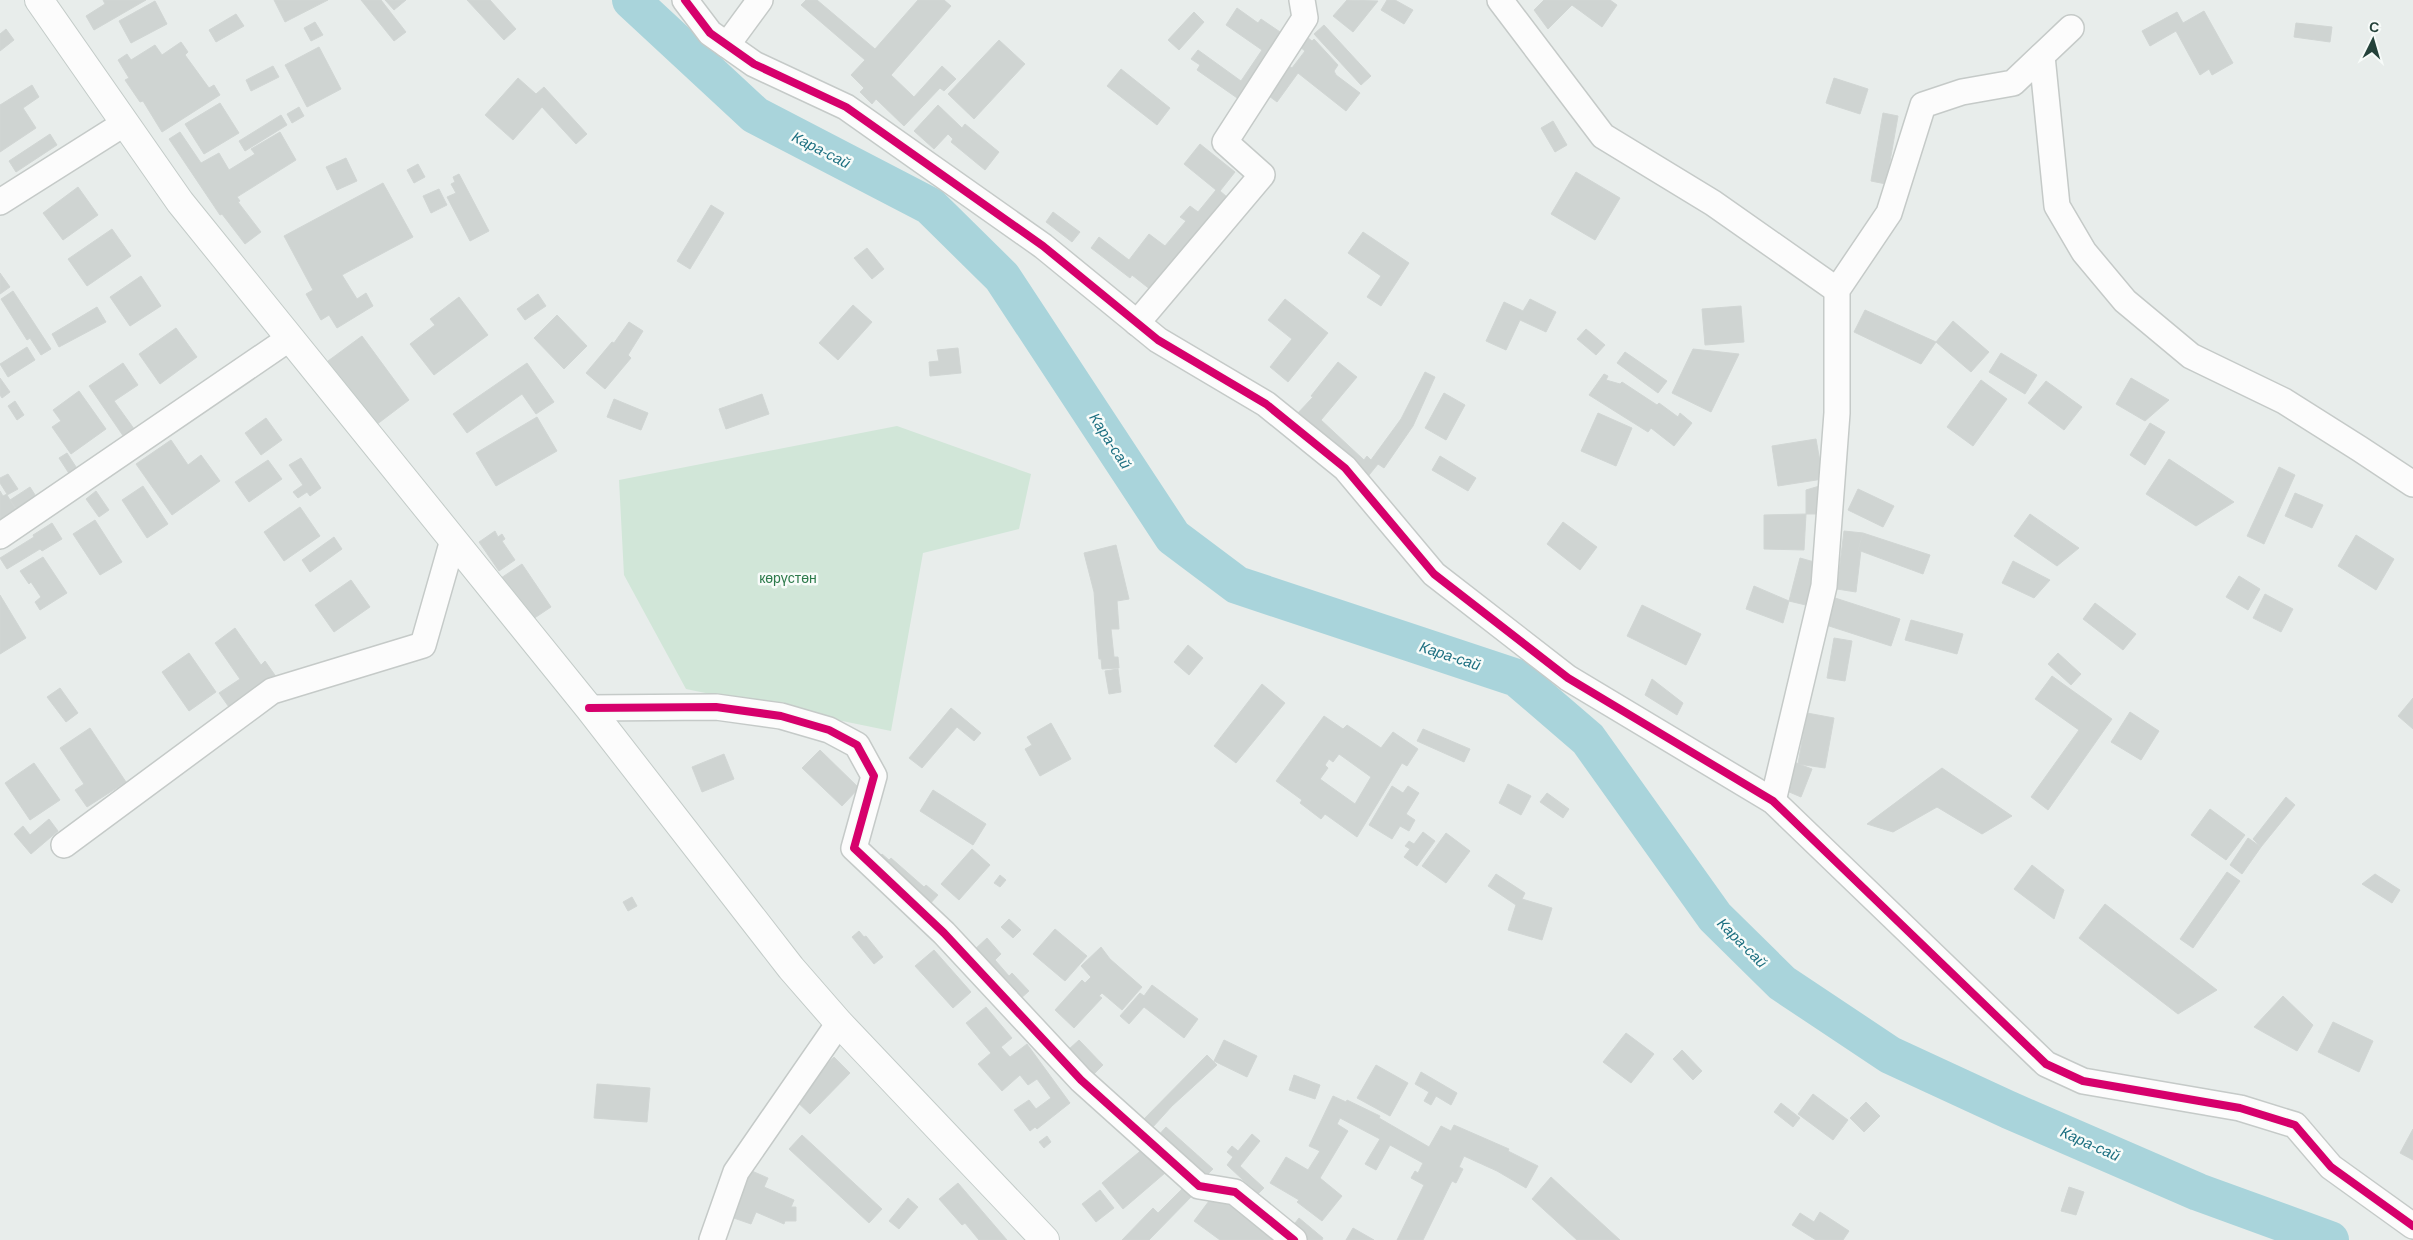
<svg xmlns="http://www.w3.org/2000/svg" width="2413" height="1240" font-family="Arial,sans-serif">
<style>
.green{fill:#d1e6d8}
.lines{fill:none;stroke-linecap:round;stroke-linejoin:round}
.river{stroke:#a9d4db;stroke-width:38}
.building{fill:#cfd4d2;stroke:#d1d6d4;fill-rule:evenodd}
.minor-casing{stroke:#c5cac8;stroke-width:28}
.secondary-casing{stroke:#c3cbc8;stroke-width:30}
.minor{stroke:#fcfcfc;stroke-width:25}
.secondary{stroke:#fcfcfc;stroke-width:28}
.cycleway-casing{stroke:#f7fbf9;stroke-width:11}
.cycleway{stroke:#d6006c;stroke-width:8}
.labels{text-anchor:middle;stroke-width:5;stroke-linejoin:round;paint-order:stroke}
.park-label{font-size:14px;fill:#2d7a4b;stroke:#f7fbf9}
.water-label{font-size:15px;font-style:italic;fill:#1c6f80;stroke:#f7fbf9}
</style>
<rect width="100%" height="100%" fill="#e8edeb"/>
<polygon class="green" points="897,426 1031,474 1019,529 923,553 891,731 686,689 624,575 619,480"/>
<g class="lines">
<polyline class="river" points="631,0 755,115 930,206 1002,277 1173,537 1237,585 1517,678 1588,739 1715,917 1782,983 1890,1055 2009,1110 2198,1192 2330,1240"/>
</g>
<g class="building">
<polygon points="103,0 146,0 94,30 86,16 105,4"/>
<polygon points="274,0 328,0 285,22"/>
<polygon points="361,0 381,0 406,32 394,41"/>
<polygon points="385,0 406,0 394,10"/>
<polygon points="467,0 490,0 516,29 504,40"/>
<polygon points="806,0 817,0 875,49 918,0 944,0 951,6 891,75 914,97 942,66 956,79 944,91 940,88 904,126 876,99 872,104 860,92 864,88 851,75 865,60 801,5"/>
<polygon points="1347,0 1378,1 1353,32 1333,16"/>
<polygon points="1387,0 1395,0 1413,10 1404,24 1381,10"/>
<polygon points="1544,0 1610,0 1617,5 1602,27 1572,5 1548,29 1534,10"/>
<polygon points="155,1 167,24 131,43 119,21"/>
<polygon points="1237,8 1258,23 1261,19 1286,36 1240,100 1197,70 1200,65 1191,59 1198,50 1241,81 1262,50 1226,25"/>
<polygon points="2204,11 2233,63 2212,75 2209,69 2200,75 2176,31 2150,46 2142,31 2177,12 2183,23"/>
<polygon points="1194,12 1204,22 1179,50 1168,40"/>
<polygon points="236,14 244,26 216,42 209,30"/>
<polygon points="315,22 323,35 311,41 304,28"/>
<polygon points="2296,23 2332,27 2330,42 2294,37"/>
<polygon points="1324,25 1371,76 1361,85 1314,34"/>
<polygon points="6,29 14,40 0,51 0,34"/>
<polygon points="1307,37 1312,41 1314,39 1338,65 1334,71 1336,75 1360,93 1346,111 1298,73 1277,102 1265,93 1286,64 1292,68 1305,51 1300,47"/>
<polygon points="999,40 1025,64 974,119 948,94"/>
<polygon points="181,42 188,52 185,55 209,88 214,85 220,95 162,132 143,101 140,102 125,80 129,78 118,60 127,54 131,60 155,45 162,55"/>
<polygon points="319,47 341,89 307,107 285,65"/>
<polygon points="273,66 279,77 251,91 246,80"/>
<polygon points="1121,69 1170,108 1157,125 1107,86"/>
<polygon points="518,78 536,94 544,87 587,134 576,144 542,107 513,140 485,115"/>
<polygon points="1834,78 1868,89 1860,114 1826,103"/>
<polygon points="32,85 39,97 23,108 36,128 0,152 0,105"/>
<polygon points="220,103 239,133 204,154 185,124"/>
<polygon points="938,105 962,128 965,124 999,152 985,170 951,142 953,139 948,134 934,149 914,131"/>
<polygon points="299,107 304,116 292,123 287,114"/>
<polygon points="1883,113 1898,116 1886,184 1871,181"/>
<polygon points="281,115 287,125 245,151 239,141"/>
<polygon points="1553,121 1567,145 1555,152 1541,128"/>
<polygon points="180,132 201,163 219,153 229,170 255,154 251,149 280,132 296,160 237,197 240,201 238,202 261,232 245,244 222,214 220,215 169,139"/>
<polygon points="50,134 57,145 16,172 9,161"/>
<polygon points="1200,144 1235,172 1220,191 1227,197 1151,290 1132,275 1130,278 1091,248 1099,237 1129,260 1149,234 1165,246 1186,221 1180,217 1190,206 1198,212 1216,190 1184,164"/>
<polygon points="346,158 357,181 337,190 326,167"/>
<polygon points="418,164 425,177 414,183 407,170"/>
<polygon points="1576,172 1620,198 1595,240 1551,214"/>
<polygon points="459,174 489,231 470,241 447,197 456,193 451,184 455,182 453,177"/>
<polygon points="383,183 413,237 342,275 357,299 366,293 373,306 337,328 329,315 321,320 306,294 313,290 284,236"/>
<polygon points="78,187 98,215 63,240 43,213"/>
<polygon points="439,189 447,205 431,213 423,196"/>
<polygon points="711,205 724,213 690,269 677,261"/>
<polygon points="1053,212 1080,232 1072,242 1046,222"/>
<polygon points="112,229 131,256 87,286 68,259"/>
<polygon points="1363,232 1409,263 1381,306 1367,297 1381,276 1348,253"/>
<polygon points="867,248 884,269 872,279 854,258"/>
<polygon points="0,273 10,287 0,294"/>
<polygon points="141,276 161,306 130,326 110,297"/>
<polygon points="13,291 51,349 41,355 30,338 27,340 1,299"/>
<polygon points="538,294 546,306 525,320 517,309"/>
<polygon points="459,297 488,335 434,375 410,344 435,325 430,319"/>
<polygon points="1285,299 1328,333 1288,382 1270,367 1292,339 1268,320"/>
<polygon points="1530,299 1556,312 1546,332 1520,320 1506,350 1486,341 1504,302 1523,311"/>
<polygon points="853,305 872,322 838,360 819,343"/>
<polygon points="1741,306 1744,342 1705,345 1702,309"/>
<polygon points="97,307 106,322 59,347 52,334"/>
<polygon points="1865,310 1936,342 1921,364 1854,332"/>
<polygon points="557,315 587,346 564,369 534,338"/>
<polygon points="1953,321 1989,352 1971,372 1936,342"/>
<polygon points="629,322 643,331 628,355 631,358 605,389 586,373 612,342 614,343"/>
<polygon points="176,328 197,357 160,384 139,354"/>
<polygon points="1586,329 1605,345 1596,355 1577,339"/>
<polygon points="362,336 409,400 376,425 328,361"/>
<polygon points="27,347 35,360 8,377 0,364"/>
<polygon points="958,348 961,373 930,376 929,362 939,361 937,350"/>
<polygon points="1693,349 1739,354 1711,412 1672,393"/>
<polygon points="1625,352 1667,381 1658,393 1617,363"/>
<polygon points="2001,353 2037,375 2025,394 1989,372"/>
<polygon points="1338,362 1357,377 1321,420 1364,460 1367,456 1371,460 1401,419 1425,372 1435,377 1413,426 1384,468 1378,464 1365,480 1297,414 1313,397 1311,396"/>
<polygon points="123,363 138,385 114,401 137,433 126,440 89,386"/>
<polygon points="527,363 554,402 536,414 522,394 467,433 453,414"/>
<polygon points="1604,374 1608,376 1606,380 1620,384 1622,382 1657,405 1659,403 1678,417 1680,413 1692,423 1674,446 1651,428 1648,432 1589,395"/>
<polygon points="0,378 10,392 2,398 0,395"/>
<polygon points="2131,378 2169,400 2145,421 2116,404"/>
<polygon points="1981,380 2007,399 1973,446 1947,427"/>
<polygon points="2046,381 2082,407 2064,430 2028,403"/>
<polygon points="79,391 106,429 71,454 52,427 61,421 53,410"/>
<polygon points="1444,393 1465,405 1446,440 1425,428"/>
<polygon points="762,394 769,414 726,429 719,409"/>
<polygon points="614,399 648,413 641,430 607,417"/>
<polygon points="15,401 24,415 17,420 8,406"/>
<polygon points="1598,413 1632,428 1616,466 1581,451"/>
<polygon points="537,417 557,451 496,486 476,453"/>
<polygon points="266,418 282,440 261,455 245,433"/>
<polygon points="2150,423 2165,432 2145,465 2130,455"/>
<polygon points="1816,439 1823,479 1778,486 1772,446"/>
<polygon points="171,440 188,465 201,455 220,481 172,515 136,464"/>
<polygon points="67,453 78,470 70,475 59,458"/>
<polygon points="1440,456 1476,478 1468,491 1432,470"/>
<polygon points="301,458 321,488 310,496 307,492 298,498 293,492 303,485 289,465"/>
<polygon points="2169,459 2234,502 2196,526 2146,494"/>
<polygon points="268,460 282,479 249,502 235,482"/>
<polygon points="2279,467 2295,475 2264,544 2247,536"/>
<polygon points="8,474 18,489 7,495 17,511 0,522 0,491 3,496 7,494 0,483 0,478"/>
<polygon points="1843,479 1842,514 1806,514 1806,490"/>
<polygon points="143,486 168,524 147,538 122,500"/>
<polygon points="30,487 37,498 17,510 10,500"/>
<polygon points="1858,489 1894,506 1883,527 1848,510"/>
<polygon points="96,491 109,510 99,517 86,499"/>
<polygon points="2295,493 2323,505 2312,528 2285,516"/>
<polygon points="300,507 320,536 284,561 264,532"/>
<polygon points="1806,514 1804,550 1764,549 1764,515"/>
<polygon points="2030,514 2079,548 2057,566 2014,536"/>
<polygon points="95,520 122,562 100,575 73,534"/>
<polygon points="1563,522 1597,547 1580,570 1547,544"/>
<polygon points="52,523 62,539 42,551 40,549 7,569 0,558 34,537 33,535"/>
<polygon points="495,531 498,537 502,534 505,539 502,541 515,560 499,571 479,542"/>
<polygon points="1844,531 1863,533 1856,592 1837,589"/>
<polygon points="1863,533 1930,555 1923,574 1858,550"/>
<polygon points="2356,535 2394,559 2376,590 2338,566"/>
<polygon points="334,537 342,549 310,572 302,560"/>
<polygon points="1116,545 1129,599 1117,601 1119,629 1111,629 1114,657 1118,657 1119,668 1102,669 1101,659 1099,659 1094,592 1084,553"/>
<polygon points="43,557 67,593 40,610 35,602 41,597 31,582 29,584 20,571"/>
<polygon points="1800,558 1825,565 1814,607 1789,601"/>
<polygon points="2013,561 2050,580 2034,598 2002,583"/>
<polygon points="522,564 551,607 530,621 501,578"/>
<polygon points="2239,576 2260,589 2248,610 2226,597"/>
<polygon points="351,580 370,607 334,632 315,605"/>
<polygon points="1754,586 1789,601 1783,623 1746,609"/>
<polygon points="2265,594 2293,609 2281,632 2253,618"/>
<polygon points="0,595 26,638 0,654"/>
<polygon points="1832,597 1900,619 1891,646 1823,624"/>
<polygon points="2095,603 2136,634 2123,650 2083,619"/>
<polygon points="1642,605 1701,634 1686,665 1627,636"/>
<polygon points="1911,620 1963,634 1957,654 1905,640"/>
<polygon points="235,628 261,665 265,661 277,678 231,710 219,693 240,679 215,643"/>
<polygon points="1834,638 1852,641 1845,681 1827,678"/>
<polygon points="1188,645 1203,658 1189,675 1174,662"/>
<polygon points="189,653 216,692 189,711 162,672"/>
<polygon points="2058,653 2081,674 2071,685 2048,664"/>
<polygon points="1118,669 1121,692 1109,694 1105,671"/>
<polygon points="2052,676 2112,719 2048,810 2031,797 2079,730 2035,699"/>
<polygon points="1652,679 1683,703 1677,715 1645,695"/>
<polygon points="1262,684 1285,703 1236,763 1214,746"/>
<polygon points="60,688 78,713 66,722 47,697"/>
<polygon points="2413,698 2413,729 2398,716"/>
<polygon points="951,708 981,733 974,741 957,727 922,768 909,758"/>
<polygon points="2130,712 2159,731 2141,760 2111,742"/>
<polygon points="1807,713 1834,718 1825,768 1798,764"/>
<path d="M1324 716 1343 729 1347 725 1381 748 1393 732 1418 749 1407 766 1402 763 1357 837 1325 814 1321 819 1300 803 1302 800 1276 781ZM1339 754 1371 777 1355 804 1320 779 1328 768 1325 765 1329 759 1333 762Z"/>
<polygon points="1051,723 1071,759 1040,776 1025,749 1032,745 1027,737"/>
<polygon points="90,728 126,782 87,807 75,790 84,784 60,748"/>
<polygon points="1423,729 1470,749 1464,762 1417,741"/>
<polygon points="820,750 859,788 842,806 802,768"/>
<polygon points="724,754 734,779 702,792 692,767"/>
<polygon points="1791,761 1812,769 1801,797 1780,788"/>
<polygon points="34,763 60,800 30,820 5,783"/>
<polygon points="1942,768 2012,816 1982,834 1937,807 1893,832 1867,824"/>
<polygon points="1508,784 1531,796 1521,815 1499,803"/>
<polygon points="1392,786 1403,793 1408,786 1419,793 1406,814 1415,820 1409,831 1400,826 1392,839 1369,825"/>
<polygon points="933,790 986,824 973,845 920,811"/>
<polygon points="1547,793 1569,809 1563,818 1540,802"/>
<polygon points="2286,797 2295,805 2261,847 2253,839"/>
<polygon points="2210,809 2245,835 2226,860 2191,835"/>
<polygon points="49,819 58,831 31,854 14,834 23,826 30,835"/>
<polygon points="1423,832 1435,841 1417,866 1404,857 1410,849 1405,846 1409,841 1414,844"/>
<polygon points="1446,833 1470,851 1446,883 1422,866"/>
<polygon points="2248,838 2261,847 2242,874 2230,865"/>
<polygon points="972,849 990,865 959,900 941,884"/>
<polygon points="882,854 889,860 891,858 924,887 926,885 938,895 927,907 876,860"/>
<polygon points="2032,865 2064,890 2054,919 2014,889"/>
<polygon points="2227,872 2240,881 2193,948 2180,939"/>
<polygon points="1496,874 1525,893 1522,899 1552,908 1542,940 1508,930 1516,905 1488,886"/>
<polygon points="2375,874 2400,890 2392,903 2362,884"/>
<polygon points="1000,875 1006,880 1000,887 994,883"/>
<polygon points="632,897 637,906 628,911 623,902"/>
<polygon points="2105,904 2217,990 2178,1014 2079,938"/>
<polygon points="1009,919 1021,930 1013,938 1001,927"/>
<polygon points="1055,929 1087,956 1065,981 1033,954"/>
<polygon points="859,931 864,937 866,936 883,957 874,964 852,937"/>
<polygon points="987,938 1001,954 995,960 1009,976 1012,973 1029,991 1019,1000 973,951"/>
<polygon points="1101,947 1110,959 1142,987 1122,1010 1102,993 1099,996 1102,998 1074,1028 1055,1010 1082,980 1085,983 1091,977 1081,966"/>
<polygon points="934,950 971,992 953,1008 915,966"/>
<polygon points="1152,985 1198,1019 1184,1038 1144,1007 1129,1024 1120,1016 1140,993 1144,996"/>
<polygon points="2283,996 2313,1025 2297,1051 2254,1027"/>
<polygon points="986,1007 1012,1038 1001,1047 1010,1057 1027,1044 1070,1103 1037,1129 1035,1127 1030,1131 1014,1110 1029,1100 1036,1109 1051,1098 1037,1079 1028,1085 1020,1075 1002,1091 978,1064 991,1053 966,1023"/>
<polygon points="2333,1022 2373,1041 2359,1072 2318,1052"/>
<polygon points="1626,1033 1654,1054 1631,1083 1603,1062"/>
<polygon points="1079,1040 1103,1065 1093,1075 1068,1050"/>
<polygon points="1224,1040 1257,1056 1247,1077 1214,1061"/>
<polygon points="1682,1050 1702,1071 1693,1080 1673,1059"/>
<polygon points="1207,1055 1217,1065 1172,1106 1152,1128 1143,1120"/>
<polygon points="834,1057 850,1073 810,1114 794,1099"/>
<polygon points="1376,1065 1408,1083 1390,1116 1357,1098"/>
<polygon points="1421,1072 1457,1093 1451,1105 1436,1096 1431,1105 1424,1101 1429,1092 1415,1084"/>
<polygon points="1294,1075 1320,1085 1315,1099 1289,1090"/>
<polygon points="597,1084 650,1088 647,1122 594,1118"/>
<polygon points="1813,1094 1848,1120 1833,1140 1798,1114"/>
<polygon points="1333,1096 1346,1102 1347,1100 1380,1116 1379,1118 1429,1147 1441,1126 1451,1131 1454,1125 1509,1149 1508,1151 1538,1166 1526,1188 1497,1171 1464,1156 1459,1167 1463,1169 1456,1183 1452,1181 1423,1240 1397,1240 1424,1185 1411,1178 1415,1171 1418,1173 1423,1163 1390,1145 1376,1170 1365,1164 1380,1139 1340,1118 1337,1124 1348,1131 1320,1178 1342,1196 1322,1221 1297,1202 1299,1200 1270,1183 1286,1157 1308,1170 1320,1151 1309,1146"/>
<polygon points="1866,1102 1880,1116 1864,1132 1850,1118"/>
<polygon points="1781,1103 1800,1118 1793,1127 1774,1112"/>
<polygon points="1166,1127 1213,1169 1206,1176 1157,1137"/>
<polygon points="2413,1129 2413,1160 2400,1153"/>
<polygon points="1252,1134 1260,1141 1240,1166 1264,1188 1258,1194 1227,1165 1233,1157 1227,1152 1232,1146 1238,1151"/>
<polygon points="802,1135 882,1209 869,1223 789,1149"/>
<polygon points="1047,1136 1051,1142 1044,1148 1039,1142"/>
<polygon points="1144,1148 1165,1173 1123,1209 1102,1183"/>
<polygon points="745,1168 768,1178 764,1187 794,1200 791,1207 796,1207 796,1221 785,1221 784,1224 756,1212 751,1224 728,1216"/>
<polygon points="1551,1177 1620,1240 1577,1240 1532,1199"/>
<polygon points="958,1183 1007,1240 979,1240 965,1223 962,1225 939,1199"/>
<polygon points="1184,1187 1192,1196 1149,1240 1122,1240 1153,1208 1158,1213"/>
<polygon points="2069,1187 2084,1192 2076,1215 2061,1211"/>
<polygon points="1100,1190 1114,1208 1096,1222 1082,1204"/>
<polygon points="1215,1193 1281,1240 1220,1240 1194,1221"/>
<polygon points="908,1198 918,1207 899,1229 889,1221"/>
<polygon points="1820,1212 1849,1231 1843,1240 1816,1240 1792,1225 1800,1213 1814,1222"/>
<polygon points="1299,1218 1323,1238 1322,1240 1308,1240 1292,1227"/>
<polygon points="1353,1228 1374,1240 1346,1240"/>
</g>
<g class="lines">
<g class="minor-casing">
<g id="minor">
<polyline points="685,0 710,33 754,64 846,107 1043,246 1158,340 1266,404 1345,468 1434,574 1568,678 1773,801 2046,1064 2083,1081 2240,1108 2295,1125 2331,1167 2413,1226"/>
<polyline points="1500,0 1603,136 1713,203 1837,290"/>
<polyline points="727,45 760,0"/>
<polyline points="2042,56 2057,206 2084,252 2125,301 2191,356 2284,401 2360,449 2413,484"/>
<polyline points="0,202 125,123"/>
<polyline points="1137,323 1262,175 1225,142 1305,18 1302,0"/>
<polyline points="0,536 290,338"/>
<polyline points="589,708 716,707 781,716 829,730 857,745 874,776 854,848 944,933 1081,1080 1199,1186 1235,1192 1294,1240"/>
<polyline points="1773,801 1824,586 1837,413 1837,290 1889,213 1923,105 1962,92 2013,83 2071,28"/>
<polyline points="64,845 272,691 423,645 453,540"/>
<polyline points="712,1240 736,1172 839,1023"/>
</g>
</g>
<g class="secondary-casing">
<polyline id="secondary" points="39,0 180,202 589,708 791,968 839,1023 1045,1240"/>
</g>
<use href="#minor" class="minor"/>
<use href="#secondary" class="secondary"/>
<g class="cycleway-casing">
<g id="cycleway">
<polyline points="685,0 710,33 754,64 846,107 1043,246 1158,340 1266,404 1345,468 1434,574 1568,678 1773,801 2046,1064 2083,1081 2240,1108 2295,1125 2331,1167 2413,1226"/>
<polyline points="589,708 716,707 781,716 829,730 857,745 874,776 854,848 944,933 1081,1080 1199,1186 1235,1192 1294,1240"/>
</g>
</g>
<use href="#cycleway" class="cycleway"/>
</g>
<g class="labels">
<g class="park-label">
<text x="788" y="583">көрүстөн</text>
</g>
<g class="water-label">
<text transform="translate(821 150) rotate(27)" y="5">Кара-сай</text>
<text transform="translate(1110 441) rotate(57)" y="5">Кара-сай</text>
<text transform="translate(1450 656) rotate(18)" y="5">Кара-сай</text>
<text transform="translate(1742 943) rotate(45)" y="5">Кара-сай</text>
<text transform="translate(2090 1144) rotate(24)" y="5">Кара-сай</text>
</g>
</g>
<g transform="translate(2373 40) rotate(5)" stroke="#f7fbf9" stroke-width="4" paint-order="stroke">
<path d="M0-4L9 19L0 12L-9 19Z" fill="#24423a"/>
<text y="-8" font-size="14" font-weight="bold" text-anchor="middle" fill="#24423a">С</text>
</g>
</svg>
